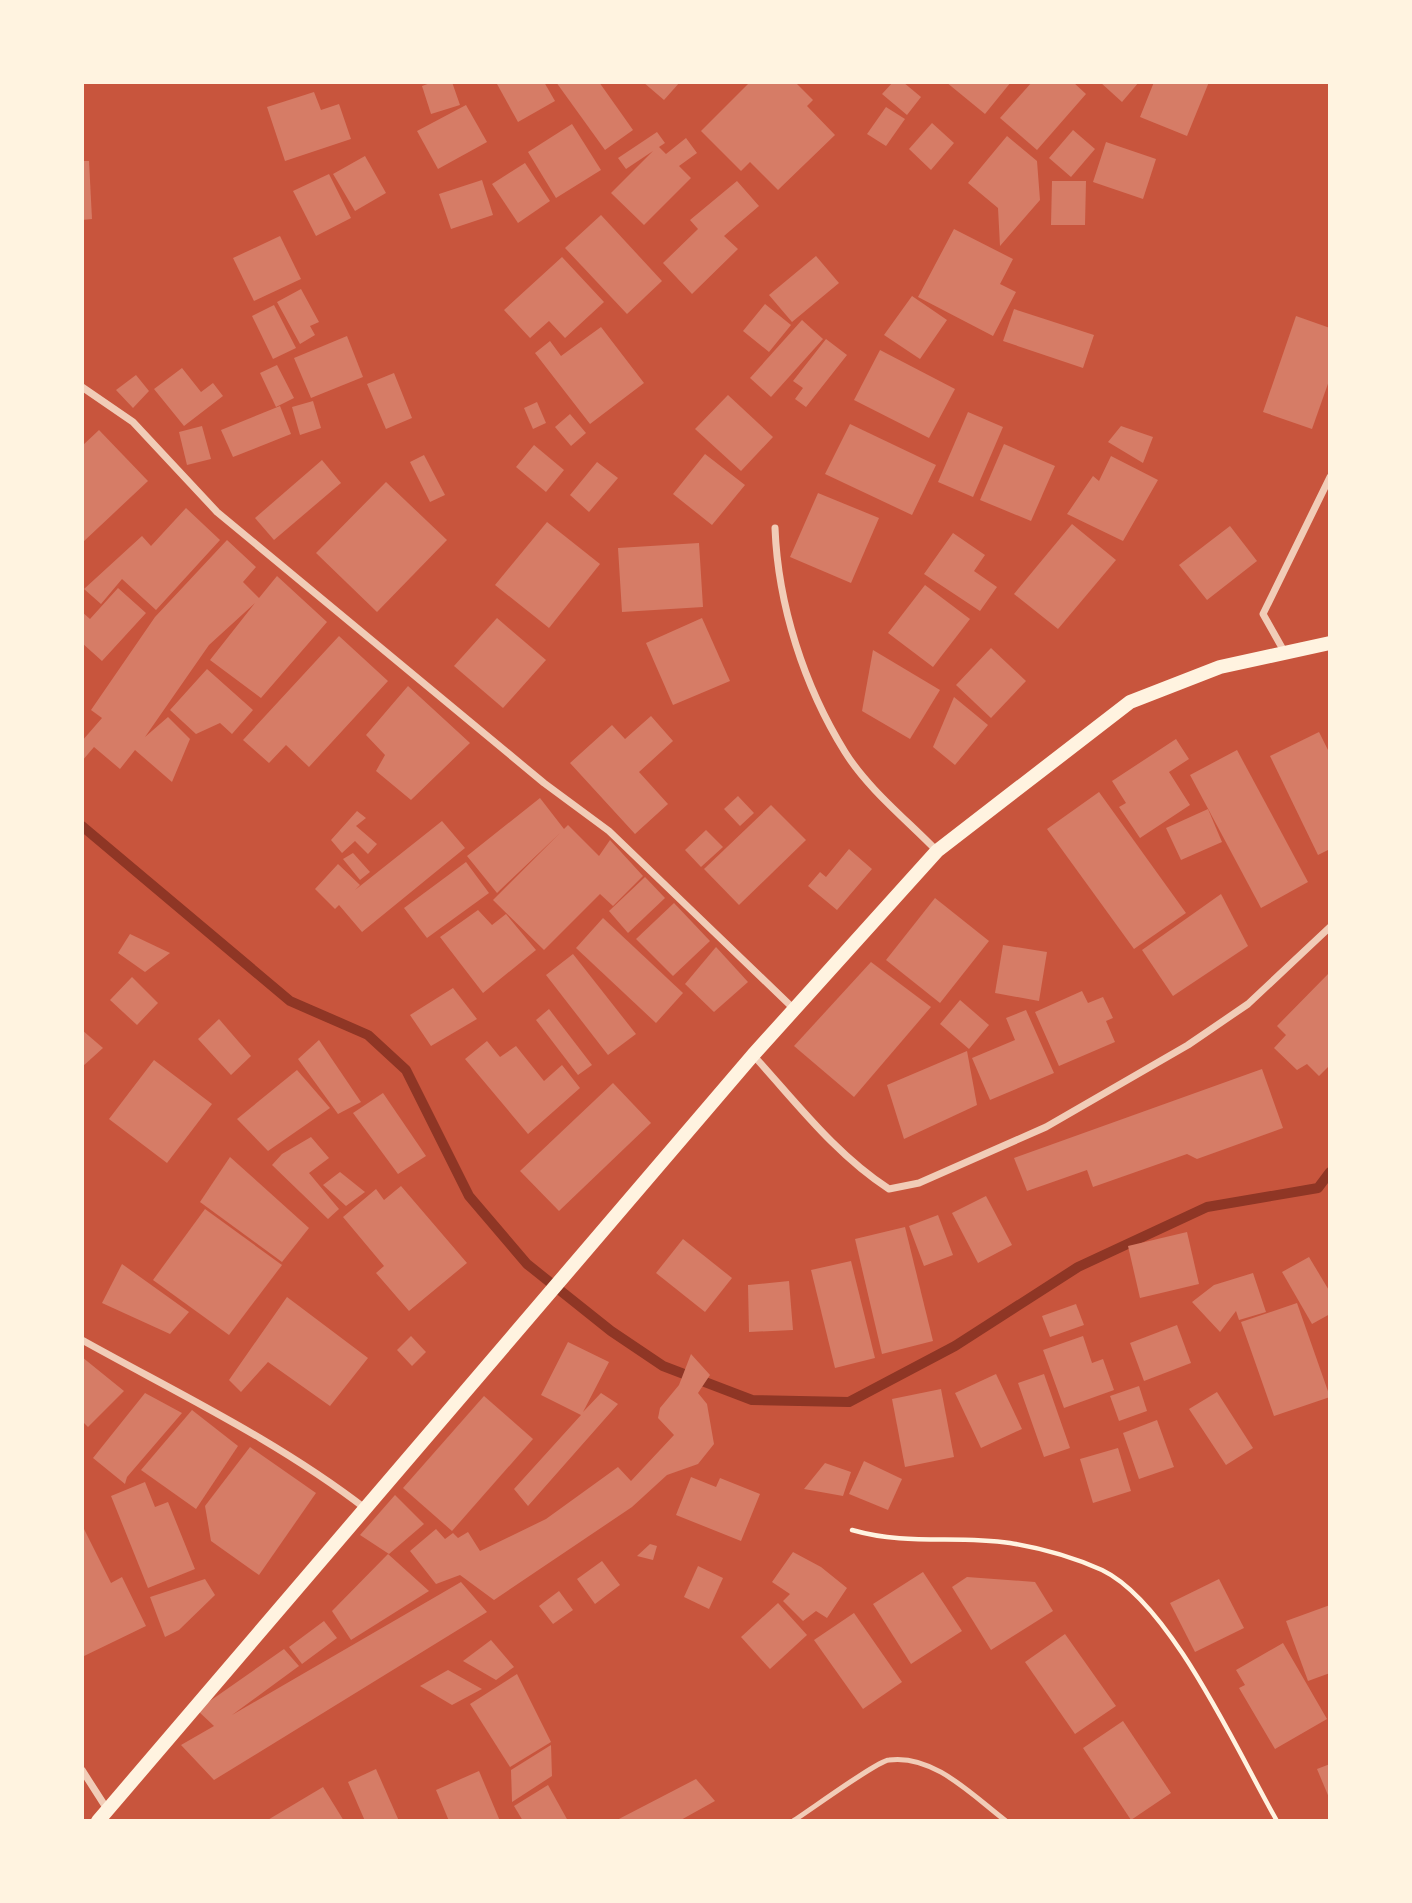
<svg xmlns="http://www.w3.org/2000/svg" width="1412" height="1903" font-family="'Work Sans',sans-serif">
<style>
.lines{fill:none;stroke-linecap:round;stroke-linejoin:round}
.stream{stroke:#8f3625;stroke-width:10}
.building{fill:#d67c66}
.path{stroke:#fff3e0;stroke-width:4.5}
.service{stroke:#f1ccb7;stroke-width:5}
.minor{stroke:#f1ccb7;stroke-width:7}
.secondary{stroke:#fff3e0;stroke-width:14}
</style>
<rect width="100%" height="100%" fill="#c8553d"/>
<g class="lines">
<polyline class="stream" points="82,826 290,1001 368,1035 406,1070 469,1196 527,1264 611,1331 663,1366 752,1400 849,1402 955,1346 1078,1267 1207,1207 1318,1188 1330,1172"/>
</g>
<g class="building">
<polygon points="433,82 452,82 460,105 431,114 422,86"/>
<polygon points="500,82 544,82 555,101 518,122 497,84"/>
<polygon points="556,82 599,82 633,130 605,150"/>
<polygon points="643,82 680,82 664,100"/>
<polygon points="750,82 795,82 813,100 807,106 835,135 778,190 750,162 741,171 701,131"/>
<polygon points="893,82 903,82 921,97 907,115 882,94"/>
<polygon points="946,82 1011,82 985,114"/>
<polygon points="1032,82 1073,82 1086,94 1037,150 1000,118"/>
<polygon points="1100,82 1139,82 1122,102"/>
<polygon points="1154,82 1209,82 1187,136 1140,117"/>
<polygon points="314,92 321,110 339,104 351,139 285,161 267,107"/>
<polygon points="466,105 487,142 438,169 417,131"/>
<polygon points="886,107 905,119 886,146 867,134"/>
<polygon points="932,123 954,143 931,170 909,149"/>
<polygon points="572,124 601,170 556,198 528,152"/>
<polygon points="1073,130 1095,149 1071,177 1049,158"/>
<polygon points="657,132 665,143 659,147 666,154 686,138 697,153 679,166 691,178 644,225 611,193 653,151 626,169 618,158"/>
<polygon points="1007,136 1037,161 1040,200 1000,246 998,208 968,183"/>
<polygon points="1106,142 1156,159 1143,199 1093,182"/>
<polygon points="365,156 386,193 355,211 333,174"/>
<polygon points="82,161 89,161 92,219 82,220"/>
<polygon points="525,163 550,201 518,223 492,184"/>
<polygon points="329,174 351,218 316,236 293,191"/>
<polygon points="482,180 493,215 451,229 439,194"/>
<polygon points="737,181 759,206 724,236 738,249 692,294 663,263 698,229 690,220"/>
<polygon points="1052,181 1086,181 1085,225 1051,225"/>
<polygon points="601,215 662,281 627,314 565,248"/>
<polygon points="954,229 1013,259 1000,284 1016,292 993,336 918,297"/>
<polygon points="280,236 301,279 254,301 233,258"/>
<polygon points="816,256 839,283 792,322 769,295"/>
<polygon points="562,257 604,302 565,338 549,321 530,338 504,310"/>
<polygon points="301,289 319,322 310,326 315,335 300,344 277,302"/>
<polygon points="912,296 947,320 920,359 884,335"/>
<polygon points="765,304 791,325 769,352 743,331"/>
<polygon points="274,305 296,348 273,359 252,316"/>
<polygon points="1014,309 1094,335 1083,368 1003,341"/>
<polygon points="1296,316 1330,328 1330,378 1312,429 1263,412"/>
<polygon points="802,320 823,339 771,397 750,378"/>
<polygon points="601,327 644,383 590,424 535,353 550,341 561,356"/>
<polygon points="347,336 363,377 311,398 294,358"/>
<polygon points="826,339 847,355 806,407 795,399 803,388 793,381"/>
<polygon points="880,350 955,389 929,438 854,400"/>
<polygon points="277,365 294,398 276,407 260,373"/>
<polygon points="182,368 201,392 213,383 223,396 184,426 154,389"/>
<polygon points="394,373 412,418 386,429 367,384"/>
<polygon points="136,375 149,391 133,408 116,390"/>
<polygon points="728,395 773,437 741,471 695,429"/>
<polygon points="313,401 321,428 300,435 292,407"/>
<polygon points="537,402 546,423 533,429 524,408"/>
<polygon points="280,406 291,434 233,457 221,430"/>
<polygon points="968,412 1003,427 973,497 938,482"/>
<polygon points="570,414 586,433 571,446 555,427"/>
<polygon points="850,424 936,465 912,515 825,474"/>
<polygon points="202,426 211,459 187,465 179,432"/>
<polygon points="1121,426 1153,437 1143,463 1108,442"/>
<polygon points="99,430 148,481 82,543 82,446"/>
<polygon points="1004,444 1055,466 1031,521 980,500"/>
<polygon points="534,445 564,470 546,492 516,467"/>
<polygon points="705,454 745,485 712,525 673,494"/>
<polygon points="424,455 445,495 430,502 410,462"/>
<polygon points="1111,456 1158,480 1123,541 1067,514 1093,476 1099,481"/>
<polygon points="322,460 341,483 274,540 255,518"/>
<polygon points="597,462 618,478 589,512 570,495"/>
<polygon points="386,482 447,540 377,612 316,553"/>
<polygon points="818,493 879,518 851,583 790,557"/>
<polygon points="186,508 220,540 156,610 122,579 101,604 84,589 142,536 151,546"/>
<polygon points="547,522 600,564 549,628 495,585"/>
<polygon points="1072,524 1116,560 1058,629 1014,594"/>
<polygon points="1230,526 1257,561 1207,600 1179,565"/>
<polygon points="953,533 985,555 974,571 997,587 980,611 924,574"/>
<polygon points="227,540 256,567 243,582 259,598 277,576 327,622 261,698 210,660 255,603 209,645 145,737 168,717 190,739 172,782 135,750 120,769 94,747 82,761 82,741 102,718 91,710 155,617"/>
<polygon points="699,543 703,607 622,612 618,548"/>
<polygon points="925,585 970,619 933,667 888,633"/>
<polygon points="118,588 146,613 102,661 82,643 82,612 90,619"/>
<polygon points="497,618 546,660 503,708 454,666"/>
<polygon points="702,618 730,681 673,705 646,643"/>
<polygon points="339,636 388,681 309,767 286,745 269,763 243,740"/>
<polygon points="991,648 1026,681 991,718 956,685"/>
<polygon points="873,650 940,690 910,739 862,711"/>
<polygon points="207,669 253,710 232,734 220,723 196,734 170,710"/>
<polygon points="408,686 470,743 411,800 376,771 385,755 366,735"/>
<polygon points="954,697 988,725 955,765 933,747"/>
<polygon points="651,716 673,741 639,772 668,804 635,834 570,763 612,725 625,739"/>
<polygon points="1319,732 1330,754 1330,849 1318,855 1270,756"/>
<polygon points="1176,739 1189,759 1169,772 1190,805 1140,838 1119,807 1126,803 1112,781"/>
<polygon points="1237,750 1308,882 1261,908 1190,775"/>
<polygon points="1099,792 1186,913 1134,949 1047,829"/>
<polygon points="738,796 754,813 740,826 724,809"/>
<polygon points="540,798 564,829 568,825 599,856 610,840 643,876 613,906 600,894 544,950 493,900 560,833 497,893 467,856"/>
<polygon points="771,805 806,840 739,905 704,869"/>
<polygon points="1208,809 1222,842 1181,860 1166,828"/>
<polygon points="357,811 366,818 356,826 377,844 368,854 355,841 342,853 331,840"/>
<polygon points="442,821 465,848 362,932 339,905 335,909 315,889 338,864 360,885 355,890"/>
<polygon points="706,830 723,847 701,867 685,850"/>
<polygon points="849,849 872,869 837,910 808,886 820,872 826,877"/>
<polygon points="353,853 370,872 360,880 343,859"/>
<polygon points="466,862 489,893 427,938 404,908"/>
<polygon points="645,877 665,898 628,933 609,911"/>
<polygon points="1221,894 1248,946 1173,996 1142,950"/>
<polygon points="935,898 989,941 940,1003 886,960"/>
<polygon points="674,903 710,941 673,976 636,939"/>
<polygon points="478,910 492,925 506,914 536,950 483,993 440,937"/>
<polygon points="603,918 683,993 656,1023 576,948"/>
<polygon points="130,934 170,953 145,972 118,953"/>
<polygon points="1003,945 1047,952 1039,1001 995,993"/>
<polygon points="716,947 748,982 714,1012 685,984"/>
<polygon points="573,954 636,1034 608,1055 546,975"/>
<polygon points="871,962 931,1007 854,1097 794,1046"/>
<polygon points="1330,972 1330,1065 1319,1076 1307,1064 1297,1070 1274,1048 1286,1035 1277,1026"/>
<polygon points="132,977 158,1003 137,1025 110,1000"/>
<polygon points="453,988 477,1019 431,1046 410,1015"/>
<polygon points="1082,991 1088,1003 1103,997 1113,1018 1106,1021 1115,1042 1059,1066 1035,1012"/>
<polygon points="960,1000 989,1025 969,1049 940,1024"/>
<polygon points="549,1009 592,1065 578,1075 536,1020"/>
<polygon points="1026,1010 1054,1073 990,1100 972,1058 1015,1040 1006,1018"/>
<polygon points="219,1019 251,1056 231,1075 198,1039"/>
<polygon points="82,1030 103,1048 82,1067"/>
<polygon points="319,1040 361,1102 338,1114 298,1059"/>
<polygon points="487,1041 500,1057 516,1046 544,1081 562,1065 580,1088 528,1134 465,1059"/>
<polygon points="967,1051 977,1105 904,1139 887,1085"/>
<polygon points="154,1060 212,1104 167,1163 109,1119"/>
<polygon points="1262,1069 1283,1128 1197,1159 1187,1154 1093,1187 1087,1170 1027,1191 1014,1158"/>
<polygon points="297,1070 330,1108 268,1151 237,1119"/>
<polygon points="613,1083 651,1123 559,1211 520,1171"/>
<polygon points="383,1093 426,1156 398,1174 353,1113"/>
<polygon points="311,1137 329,1158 309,1173 339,1209 328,1219 272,1165 282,1154"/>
<polygon points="230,1157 309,1228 282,1262 200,1202"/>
<polygon points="340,1172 365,1192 346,1206 323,1185"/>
<polygon points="401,1186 467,1263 409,1311 376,1273 384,1266 343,1217 376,1189 384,1200"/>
<polygon points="986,1196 1012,1245 978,1263 952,1213"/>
<polygon points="205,1209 282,1265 229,1335 153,1280"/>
<polygon points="938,1215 953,1255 924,1266 909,1226"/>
<polygon points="905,1227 933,1341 882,1354 855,1239"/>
<polygon points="1187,1232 1199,1284 1140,1298 1128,1246"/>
<polygon points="683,1239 732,1278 705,1312 656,1273"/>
<polygon points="1309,1257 1330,1292 1330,1314 1312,1324 1282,1272"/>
<polygon points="851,1261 875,1358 835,1368 811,1270"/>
<polygon points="122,1264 189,1312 170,1334 102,1303"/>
<polygon points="1253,1273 1266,1312 1239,1320 1236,1311 1220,1332 1192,1302 1214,1285"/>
<polygon points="789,1281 793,1330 749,1332 748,1285"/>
<polygon points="287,1297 368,1358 330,1406 268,1362 241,1392 229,1380"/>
<polygon points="1297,1303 1330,1397 1274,1416 1241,1322"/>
<polygon points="1076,1304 1084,1325 1050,1337 1042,1316"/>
<polygon points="1177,1325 1191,1363 1144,1381 1130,1343"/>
<polygon points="411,1336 426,1352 412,1366 397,1350"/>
<polygon points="1083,1336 1092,1363 1103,1359 1114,1390 1064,1408 1043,1350"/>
<polygon points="568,1342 609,1362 583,1412 601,1393 618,1404 528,1506 514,1489 581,1415 541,1395"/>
<polygon points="691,1354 710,1375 698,1393 707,1404 714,1444 698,1464 667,1475 632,1507 494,1600 460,1575 436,1584 410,1551 436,1529 445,1539 453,1533 458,1538 468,1532 480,1551 546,1519 618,1467 631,1481 674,1435 658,1418 660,1408 679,1385"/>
<polygon points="82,1357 124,1391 88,1427 82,1421"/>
<polygon points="996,1374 1022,1429 981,1448 955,1393"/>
<polygon points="1044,1374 1070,1448 1044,1457 1018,1383"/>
<polygon points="1139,1386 1147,1411 1119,1421 1110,1396"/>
<polygon points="941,1389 954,1457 905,1467 892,1399"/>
<polygon points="1217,1392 1253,1448 1226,1465 1189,1409"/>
<polygon points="145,1393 182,1413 127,1477 125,1484 93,1458"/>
<polygon points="484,1396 533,1439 452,1531 403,1488"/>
<polygon points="192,1410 238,1446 196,1509 141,1470"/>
<polygon points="1157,1420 1174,1467 1139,1479 1123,1433"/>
<polygon points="250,1447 316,1493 259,1575 211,1541 205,1506"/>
<polygon points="1118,1448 1131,1491 1093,1503 1080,1459"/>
<polygon points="864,1461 902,1479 888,1510 849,1494"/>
<polygon points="825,1463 851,1472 843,1496 804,1489"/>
<polygon points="691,1477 716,1487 720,1478 760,1494 741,1541 676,1515"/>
<polygon points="145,1482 155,1507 168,1502 195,1569 148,1588 111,1496"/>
<polygon points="395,1495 424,1524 389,1554 360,1535"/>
<polygon points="82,1525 111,1583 122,1577 146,1626 82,1657"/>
<polygon points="650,1544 657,1546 653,1560 637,1556"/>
<polygon points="793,1552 821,1567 847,1588 827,1618 816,1611 803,1621 783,1601 790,1594 772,1582"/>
<polygon points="388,1554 429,1591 351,1640 332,1611"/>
<polygon points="602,1561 620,1585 595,1604 577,1579"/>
<polygon points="698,1566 723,1578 709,1609 684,1597"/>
<polygon points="923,1572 962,1631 911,1664 873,1604"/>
<polygon points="967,1577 1035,1582 1053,1611 991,1650 952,1587"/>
<polygon points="205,1579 215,1595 179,1630 165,1637 150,1597"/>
<polygon points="1219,1579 1244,1628 1195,1652 1170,1603"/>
<polygon points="461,1582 487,1612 214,1780 181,1745 214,1726 197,1710 284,1649 299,1666 232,1715"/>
<polygon points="559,1591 573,1610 553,1624 539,1606"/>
<polygon points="778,1603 807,1635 770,1669 741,1637"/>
<polygon points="1330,1605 1330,1673 1308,1681 1286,1621"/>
<polygon points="854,1613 902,1682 863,1709 814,1640"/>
<polygon points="324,1621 337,1638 302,1664 289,1647"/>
<polygon points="1065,1634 1116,1706 1075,1734 1025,1662"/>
<polygon points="491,1640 514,1667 496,1680 463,1661"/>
<polygon points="1283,1643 1327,1719 1275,1749 1239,1688 1245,1685 1236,1670"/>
<polygon points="448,1670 482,1689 452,1705 420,1686"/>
<polygon points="517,1674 551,1742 510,1767 470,1704"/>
<polygon points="1123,1721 1171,1793 1131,1820 1083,1748"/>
<polygon points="551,1745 552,1776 512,1802 511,1770"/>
<polygon points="1330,1764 1330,1800 1317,1769"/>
<polygon points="376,1769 399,1821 365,1821 348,1782"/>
<polygon points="479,1771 500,1821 449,1821 436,1790"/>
<polygon points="696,1779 715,1801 679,1821 615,1821"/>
<polygon points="548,1785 568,1821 523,1821 514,1806"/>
<polygon points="323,1787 344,1821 266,1821"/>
</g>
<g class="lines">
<path class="path" d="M852 1530C908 1546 955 1535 1010 1543 1041 1548 1073 1557 1102 1570 1171 1603 1238 1753 1277 1821"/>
<path class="service" d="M793 1821C809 1811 877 1761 889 1760 934 1754 973 1796 1006 1821"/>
<g class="minor">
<polyline points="82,387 133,422 217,512 544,783 609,831 793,1008"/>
<path d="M775 528C778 605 804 686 845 752 868 789 907 820 937 851"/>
<polyline points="1285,653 1263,614 1330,477"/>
<path d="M753 1055C796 1102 835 1154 889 1189L919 1183 1046 1127 1188 1045 1248 1004 1330 927"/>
<path d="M82 1340C179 1394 278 1441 366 1509"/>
<polyline points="82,1770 107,1809"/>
</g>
<polyline class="secondary" points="98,1821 753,1055 937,851 1130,702 1220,667 1330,643"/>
</g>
<rect width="1412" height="1903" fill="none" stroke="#fff3e0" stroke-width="168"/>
</svg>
